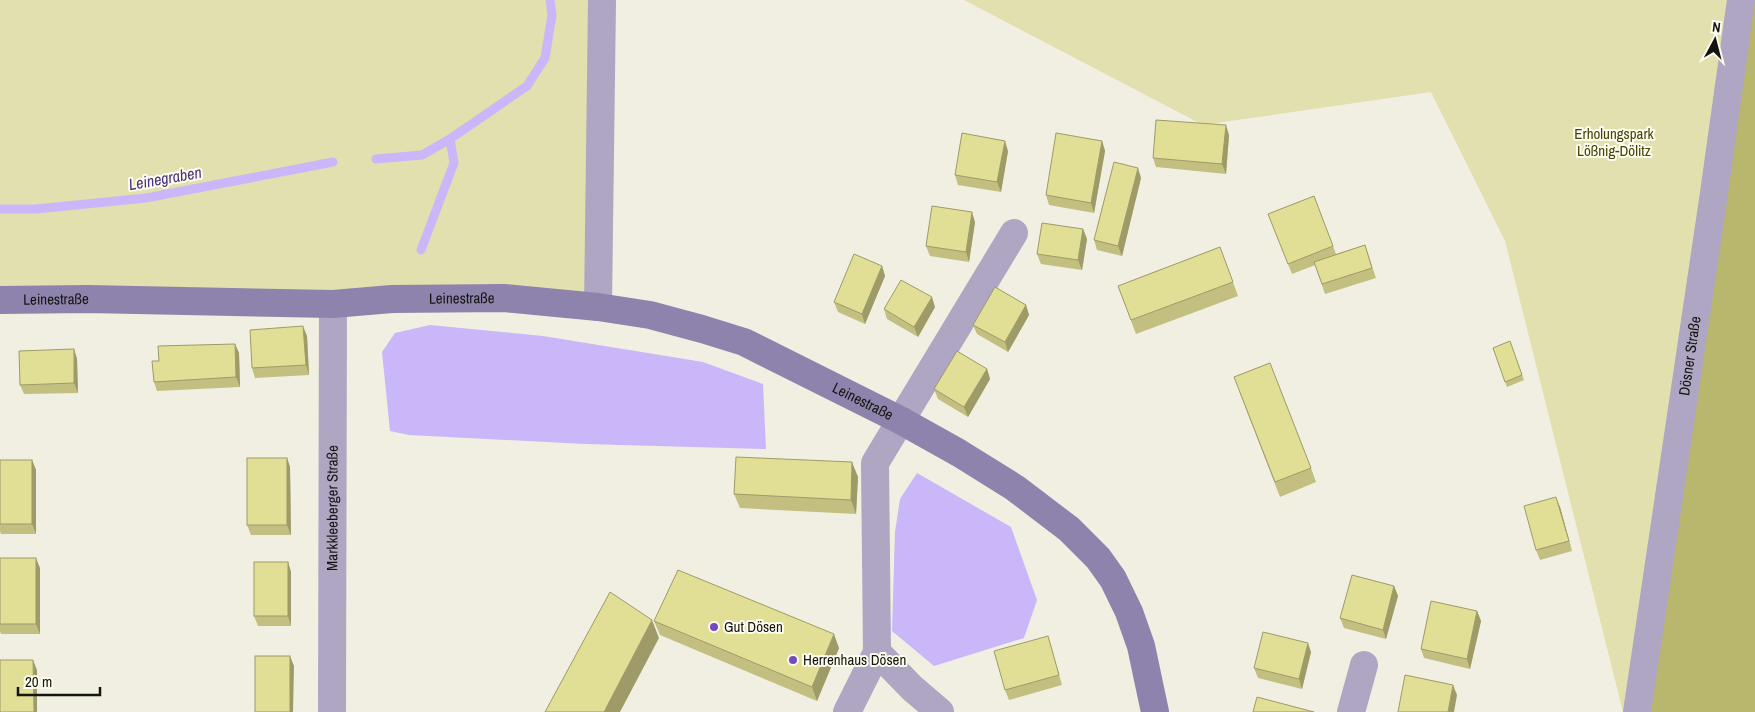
<svg xmlns="http://www.w3.org/2000/svg" width="1755" height="712" font-family="'Archivo Narrow',sans-serif">
<style>
.green{fill:#e1e0ae}
.forest{fill:#b9b66d}
.water{fill:#c9b7f9}
.lines{fill:none;stroke-linecap:round;stroke-linejoin:round}
.stream{stroke:#c9b7f9;stroke-width:9}
.minor{stroke:#aea6c3;stroke-width:28}
.secondary{stroke:#8e83ad;stroke-width:28}
.wall{fill:#c2bf80}
.shaded-wall{fill:#9e9b68}
.building{fill:#e1de95;stroke:#9e9b68}
.poi-dot{fill:#774ac2;stroke:#fdfdef;stroke-width:2}
.labels{text-anchor:middle;stroke-width:4;stroke-linejoin:round;paint-order:stroke}
.park-label{font-size:15px;fill:#464308;stroke:#fdfdef}
.street-label{font-size:15px;fill:#151510;stroke:#fdfdef}
.poi-label{font-size:15px;fill:#151510;stroke:#fdfdef;text-anchor:start}
.water-label{font-size:16px;font-style:italic;fill:#4c307c;stroke:#fdfdef}
</style>
<rect width="100%" height="100%" fill="#f0efe2"/>
<g class="green">
<polygon points="0,0 602,0 598,307 0,300"/>
<polygon points="964,0 1755,0 1755,712 1623,712 1505,241 1431,92 1203,125"/>
</g>
<polygon class="forest" points="1743,0 1755,0 1755,712 1645,712"/>
<g class="water">
<polygon points="430,325 543,336 703,362 763,384 766,449 585,444 409,435 390,431 382,352 395,333"/>
<polygon points="917,473 1011,527 1037,600 1024,638 934,666 892,631 895,532 900,499"/>
</g>
<g class="lines">
<g class="stream">
<polyline points="376,159 422,155 450,139 527,86 545,58 552,15 550,0"/>
<polyline points="0,209 36,209 146,198 333,162"/>
<polyline points="421,250 454,163 450,139"/>
</g>
<g class="minor">
<polyline points="598,307 602,0"/>
<polyline points="877,652 912,688 940,712"/>
<path id="s1" d="M332 712 333 304"/>
<polyline points="847,712 877,652 875,463 1014,233"/>
<polyline points="1351,712 1364,665"/>
<path id="s2" d="M1637 712 1713 200 1741 0"/>
</g>
<path class="secondary" id="s3" d="M0 300 88 299 333 304 392 299 504 298 598 307 650 315 702 329 744 342 900 420 959 453 1015 488 1069 529 1098 558 1113 579 1129 612 1141 646 1155 712"/>
</g>
<g class="wall">
<polygon points="1229,135 1226,174 1156,167 1153,158"/>
<polygon points="1102,141 1105,151 1094,213 1049,205 1046,195"/>
<polygon points="1008,151 1001,192 958,185 955,175"/>
<polygon points="1141,178 1122,256 1097,250 1094,240"/>
<polygon points="1314,196 1336,254 1365,245 1376,278 1325,294 1315,265 1292,274 1268,214"/>
<polygon points="975,222 969,262 930,256 926,246"/>
<polygon points="1083,229 1087,239 1082,270 1041,264 1037,254"/>
<polygon points="1220,247 1238,296 1136,334 1118,286"/>
<polygon points="882,266 885,276 865,324 838,312 834,302"/>
<polygon points="1026,305 1029,315 1008,352 977,334 973,325"/>
<polygon points="935,307 918,337 887,319 884,309"/>
<polygon points="307,336 309,375 255,378 252,368"/>
<polygon points="1510,341 1524,380 1507,387 1493,348"/>
<polygon points="235,344 239,353 240,387 157,391 154,382 159,361"/>
<polygon points="74,349 77,359 78,393 24,394 20,385"/>
<polygon points="987,369 990,379 968,417 938,399 934,389"/>
<polygon points="1239,391 1311,468 1316,482 1280,497"/>
<polygon points="287,458 290,467 291,535 251,535 247,525"/>
<polygon points="0,460 32,460 36,470 36,534 1,534 0,531"/>
<polygon points="858,477 856,514 740,508 734,494"/>
<polygon points="1560,507 1572,551 1540,560 1536,550"/>
<polygon points="0,558 40,568 40,634 1,634 0,631"/>
<polygon points="288,562 291,572 291,626 258,626 254,616"/>
<polygon points="1394,586 1398,596 1386,639 1344,628 1340,618"/>
<polygon points="1477,611 1481,621 1470,669 1424,658 1421,649"/>
<polygon points="654,621 839,648 817,701 660,635"/>
<polygon points="1048,636 1051,646 1062,685 1009,700 1005,690"/>
<polygon points="1311,652 1302,689 1258,678 1254,668"/>
</g>
<g class="shaded-wall">
<polygon points="1226,125 1229,135 1226,174 1222,164"/>
<polygon points="1005,141 1008,151 1001,192 997,182"/>
<polygon points="1102,141 1105,151 1094,213 1091,203"/>
<polygon points="1138,168 1141,178 1122,256 1118,246"/>
<polygon points="972,212 975,222 969,262 966,252"/>
<polygon points="1083,229 1087,239 1082,270 1078,260"/>
<polygon points="882,266 885,276 865,324 862,314"/>
<polygon points="932,297 935,307 918,337 914,327"/>
<polygon points="1026,305 1029,315 1008,352 1005,342"/>
<polygon points="303,326 307,336 309,375 306,365"/>
<polygon points="235,344 239,353 240,387 236,377"/>
<polygon points="74,349 77,359 78,393 74,383"/>
<polygon points="987,369 990,379 968,417 964,407"/>
<polygon points="287,458 290,467 291,535 287,525"/>
<polygon points="32,460 36,470 36,534 32,524"/>
<polygon points="852,462 858,477 856,514 851,500"/>
<polygon points="1556,497 1560,507 1572,551 1569,541"/>
<polygon points="36,558 40,568 40,634 36,624"/>
<polygon points="288,562 291,572 291,626 288,616"/>
<polygon points="1394,586 1398,596 1386,639 1383,630"/>
<polygon points="1477,611 1481,621 1470,669 1467,659"/>
<polygon points="652,620 659,638 620,712 604,712"/>
<polygon points="834,634 839,648 817,701 812,687"/>
<polygon points="1308,643 1311,652 1302,689 1299,679"/>
<polygon points="290,656 294,666 293,712 290,712"/>
<polygon points="33,660 37,670 37,712 34,712"/>
<polygon points="1453,685 1457,695 1454,712 1448,712"/>
</g>
<g class="building">
<polygon points="1156,120 1226,125 1222,164 1153,158"/>
<polygon points="962,133 1005,141 997,182 955,175"/>
<polygon points="1056,133 1102,141 1091,203 1046,195"/>
<polygon points="1114,162 1138,168 1118,246 1094,240"/>
<polygon points="1314,196 1333,246 1288,264 1268,214"/>
<polygon points="932,206 972,212 966,252 926,246"/>
<polygon points="1042,223 1083,229 1078,260 1037,254"/>
<polygon points="1365,245 1372,268 1322,284 1314,262"/>
<polygon points="1220,247 1233,282 1131,320 1118,286"/>
<polygon points="854,254 882,266 862,314 834,302"/>
<polygon points="901,280 932,297 914,327 884,309"/>
<polygon points="995,287 1026,305 1005,342 973,325"/>
<polygon points="303,326 306,365 252,368 250,330"/>
<polygon points="1510,341 1522,375 1505,382 1493,348"/>
<polygon points="235,344 236,377 154,382 152,361 159,361 158,346"/>
<polygon points="74,349 74,383 20,385 19,351"/>
<polygon points="957,351 987,369 964,407 934,389"/>
<polygon points="1270,363 1311,468 1275,482 1234,377"/>
<polygon points="736,457 852,462 851,500 734,494"/>
<rect x="247" y="458" width="40" height="67"/>
<rect x="0" y="460" width="32" height="64"/>
<polygon points="1556,497 1569,541 1536,550 1524,506"/>
<rect x="0" y="558" width="36" height="66"/>
<rect x="254" y="562" width="34" height="54"/>
<polygon points="678,570 834,634 812,687 654,621"/>
<polygon points="1352,575 1394,586 1383,630 1340,618"/>
<polygon points="610,592 652,620 604,712 545,712"/>
<polygon points="1431,601 1477,611 1467,659 1421,649"/>
<polygon points="1263,632 1308,643 1299,679 1254,668"/>
<polygon points="1048,636 1059,675 1005,690 994,651"/>
<rect x="255" y="656" width="35" height="56"/>
<polygon points="0,660 33,660 34,712 0,712"/>
<polygon points="1405,675 1453,685 1448,712 1398,712"/>
<polygon points="1257,697 1314,712 1253,712"/>
</g>
<g class="poi-dot">
<circle cx="714" cy="627" r="5"/>
<circle cx="793" cy="660" r="5"/>
</g>
<g class="labels">
<g class="park-label">
<text x="1614" y="139">Erholungspark<tspan x="1614" dy="17">Lößnig-Dölitz</tspan></text>
</g>
<g class="street-label">
<text dy="5" stroke="none"><textPath href="#s3" startOffset="462">Leinestraße</textPath></text>
<text dy="5" stroke="none"><textPath href="#s3" startOffset="56">Leinestraße</textPath></text>
<text dy="5" stroke="none"><textPath href="#s2" startOffset="360">Dösner Straße</textPath></text>
<text dy="5" stroke="none"><textPath href="#s3" startOffset="882">Leinestraße</textPath></text>
<text dy="5" stroke="none"><textPath href="#s1" startOffset="204">Markkleeberger Straße</textPath></text>
</g>
<g class="poi-label">
<text x="724" y="632">Gut Dösen</text>
<text x="803" y="665">Herrenhaus Dösen</text>
</g>
<g class="water-label">
<text transform="translate(165 178) rotate(-10)" y="6">Leinegraben</text>
</g>
</g>
<g transform="translate(1715 40) rotate(7)" stroke="#fdfdef" stroke-width="4" paint-order="stroke">
<path d="M0-4L9 19L0 12L-9 19Z" fill="#151510"/>
<text y="-8" font-size="14" font-weight="bold" text-anchor="middle" fill="#151510">N</text>
</g>
<path d="M18 687v8h82v-8" fill="none" stroke="#151510" stroke-width="2.5"/>
<text x="25" y="687" font-size="15" fill="#151510" stroke="#fdfdef" stroke-width="4" paint-order="stroke">20 m</text>
</svg>
